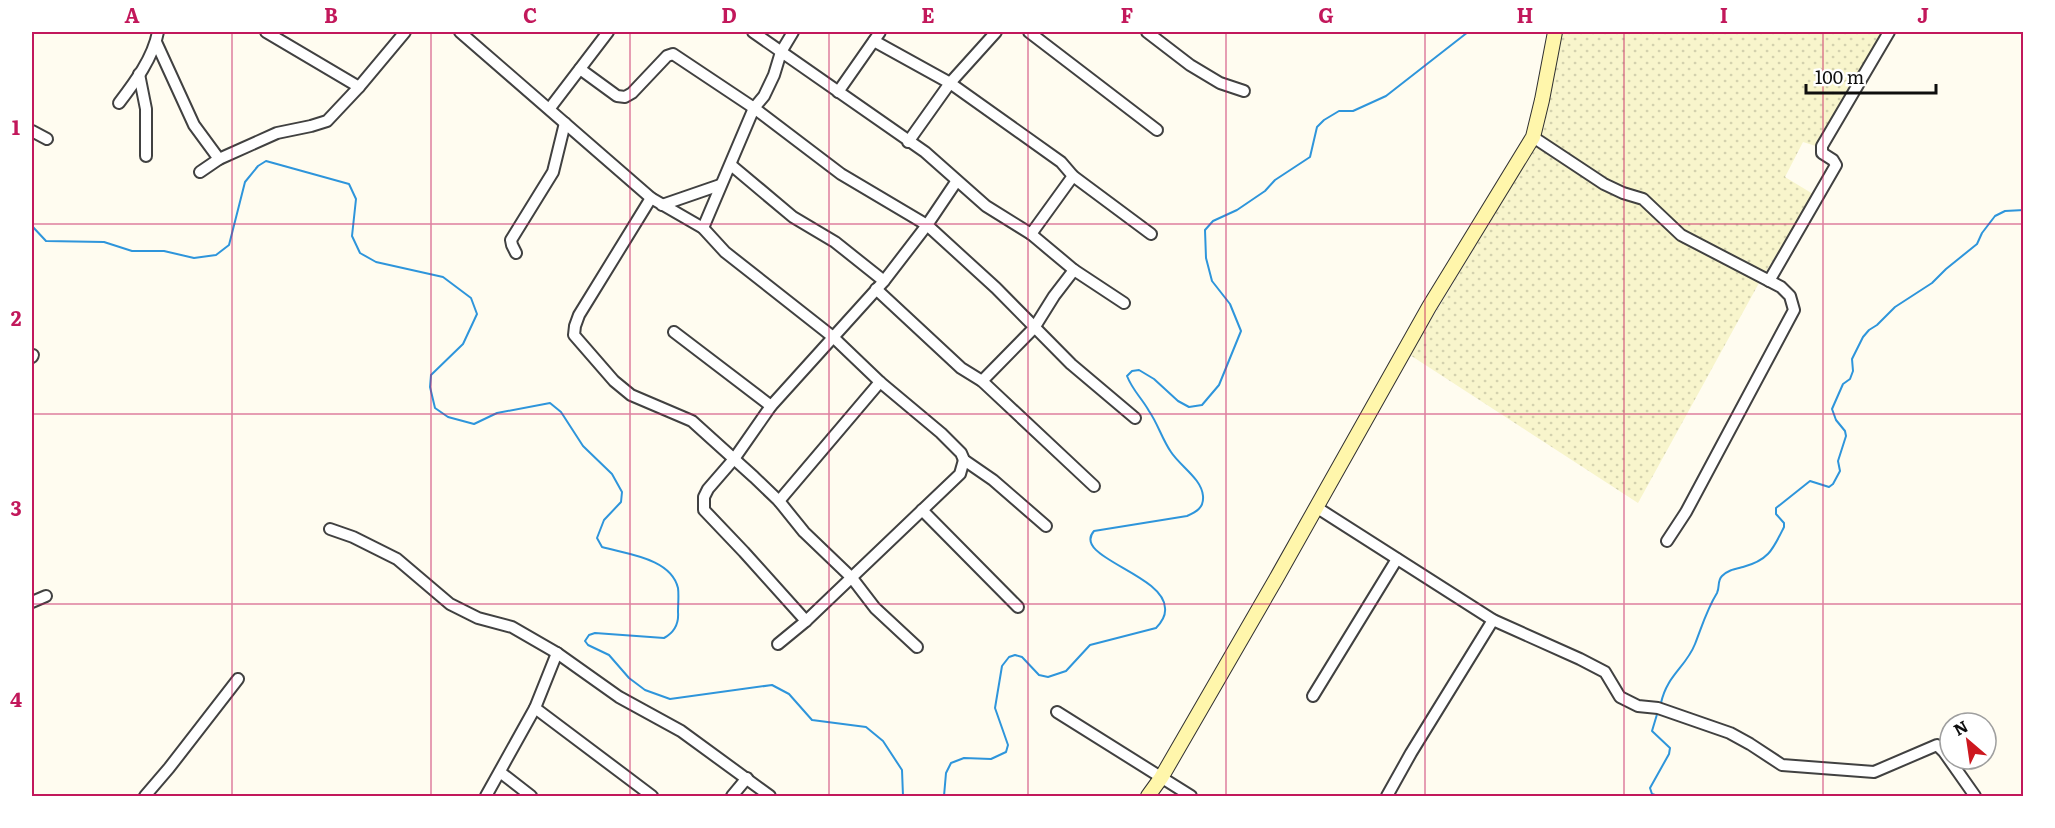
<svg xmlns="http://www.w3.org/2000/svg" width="2055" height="828" font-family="Literata,serif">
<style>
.farmland{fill:url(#farmland-dots)}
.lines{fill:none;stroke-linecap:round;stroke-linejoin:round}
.stream{stroke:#2e95db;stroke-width:2}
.street-casing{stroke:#414141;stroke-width:14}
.secondary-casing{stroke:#303030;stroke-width:16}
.street{stroke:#fff;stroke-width:10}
.secondary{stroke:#fff6ab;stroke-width:14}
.grid{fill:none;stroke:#c2185b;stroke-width:1.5;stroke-opacity:0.55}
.neatline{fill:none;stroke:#c2185b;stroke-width:2}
.grid-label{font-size:20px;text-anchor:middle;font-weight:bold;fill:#c2185b}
</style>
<defs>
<pattern id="farmland-dots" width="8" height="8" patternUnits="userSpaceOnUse" patternTransform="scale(1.5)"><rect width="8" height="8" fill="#f8f5cc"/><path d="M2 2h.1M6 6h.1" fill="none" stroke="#d3d1ae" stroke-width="1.8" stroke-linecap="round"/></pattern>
</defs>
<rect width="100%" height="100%" fill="#fffcf0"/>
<polygon class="farmland" points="1562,32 1883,32 1819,147 1803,142 1785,177 1813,194 1759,283 1638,503 1410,355 1539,141"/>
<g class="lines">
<g class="stream">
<path d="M32 226 46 241 104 242 132 251H164L194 258 216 255 229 245 245 182 258 166 266 161 349 184 356 199 352 236 360 253 376 262 443 277 471 298 477 314 463 344 431 375 430 387 435 408 448 417 474 424 497 413 550 403 561 412 583 446 612 474 622 492 621 502 604 520 597 538 602 547C626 554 671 558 678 588 679 595 678 604 678 612 679 624 675 632 664 638L595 633 589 635 585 641 588 645 609 655 629 678 645 690 670 699 772 685 789 694 812 720 866 727 883 741 902 770 903 796"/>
<path d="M1661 703C1667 675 1686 667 1695 644 1702 626 1707 609 1717 593 1720 587 1717 581 1722 576 1728 570 1735 569 1743 567 1769 560 1773 549 1784 527V523L1776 514V508L1810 481 1829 487 1833 484 1840 471 1838 461 1846 436 1845 431 1836 420 1832 409 1843 384 1850 379 1853 371 1852 359 1863 337 1869 330 1877 325 1895 307 1932 283 1946 269 1977 244 1982 233 1995 216 2005 211 2024 210"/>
<path d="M944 796 946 773 951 763 964 758 991 759 1006 752 1008 745 995 708 1002 666 1009 657 1015 655 1022 657 1039 675 1048 677 1066 671 1090 645 1156 628C1162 622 1166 616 1165 608 1164 574 1071 557 1094 531L1187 516C1196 512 1204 508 1203 496 1202 479 1180 466 1171 452 1162 439 1158 424 1149 411 1141 397 1133 391 1127 376L1132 371 1139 370 1154 379 1178 401 1189 407 1202 405 1219 385 1241 331 1230 304 1212 281 1206 258 1205 230 1213 221 1237 210 1265 191 1275 180 1310 157 1317 127 1324 120 1339 111H1353L1386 96 1468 32"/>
<polyline points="1658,796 1652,794 1650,788 1669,754 1670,748 1652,731 1658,711"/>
</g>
<g class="street-casing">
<g id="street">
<polyline points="266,32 359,87"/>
<polyline points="460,32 651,198 703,228 725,252 833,337 880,382 941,433 961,453 964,460 993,480 1046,526"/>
<polyline points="753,32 925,152 986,206 1031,234 1074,270 1124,303"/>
<polyline points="1029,32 1157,130"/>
<polyline points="1147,32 1190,65 1220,83 1244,91"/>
<polyline points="874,41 950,83 1061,162 1073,176 1151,234"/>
<polyline points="156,42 194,125 219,159"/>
<polyline points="580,69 617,96 625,97 632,93 667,56 673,54 754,108 841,174 927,225 996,288 1071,364 1135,418"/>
<polyline points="139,74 146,109 146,156"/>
<polyline points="838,92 880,32"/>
<path d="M119 103C135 82 153 58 158 32"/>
<polyline points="550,108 608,32"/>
<polyline points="32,131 47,139"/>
<polyline points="1533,137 1604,184 1623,193 1643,199 1681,235 1781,287 1790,296 1794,310 1686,512 1667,541"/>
<polyline points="908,142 950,83 996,32"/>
<polyline points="731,165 793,217 835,242 884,281"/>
<polyline points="200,172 219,159 277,133 311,126 327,121 359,87 405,32"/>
<polyline points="956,182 927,225 884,281 771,406 734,459 708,489 704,497 704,510 744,552 806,621 960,474 964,460"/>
<polyline points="651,198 579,315 575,326 574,335 614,381 631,395 692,421 754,477 779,501 804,532 852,578 875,608 917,647"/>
<polyline points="662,205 720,185"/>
<polyline points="703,228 754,108 764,96 774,75 781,52 793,32"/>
<polyline points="1031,234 1073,176"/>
<polyline points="516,253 512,245 511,240 553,172 565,123"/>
<polyline points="1769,281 1836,165 1833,160 1822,153 1822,146 1889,32"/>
<polyline points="876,289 961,368 982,381 1094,486"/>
<polyline points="674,332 771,406"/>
<polyline points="32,357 33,355"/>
<polyline points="982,381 1034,328 1054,296 1074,270"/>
<polyline points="779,501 880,382"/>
<polyline points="1316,507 1493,620 1580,659 1605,672 1620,697 1638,706 1658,708 1730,733 1750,744 1782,765 1874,772 1937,745 1944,752 1975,796"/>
<polyline points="922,510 1018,607"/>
<polyline points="330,529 353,537 397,559 450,604 478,618 512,627 557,653 619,697 681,731 770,796"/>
<polyline points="32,602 46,596"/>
<polyline points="778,644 806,621"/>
<polyline points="1313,696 1397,559"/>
<polyline points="535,708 652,796"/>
<polyline points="1057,712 1191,796"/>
<polyline points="500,772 531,796"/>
<polyline points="145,796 169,768 238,679"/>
<polyline points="486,796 535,708 557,653"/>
<polyline points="732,796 747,778"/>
<polyline points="1387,796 1411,753 1493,620"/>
</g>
</g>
<g class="secondary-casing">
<polyline id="secondary" points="1148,796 1161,778 1276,579 1429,307 1533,137 1542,100 1555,32"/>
</g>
<use href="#street" class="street"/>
<use href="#secondary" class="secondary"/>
</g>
<path class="grid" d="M232 32V796M431 32V796M630 32V796M829 32V796M1028 32V796M1226 32V796M1425 32V796M1624 32V796M1823 32V796M32 224H2024M32 414H2024M32 604H2024"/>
<rect width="2055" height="828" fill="none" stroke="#ffffff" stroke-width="66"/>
<g transform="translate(1968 741) rotate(331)"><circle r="28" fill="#ffffff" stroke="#9f9f9f" stroke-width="1.5"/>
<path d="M0-4.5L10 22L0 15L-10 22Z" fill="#cd181f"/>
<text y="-9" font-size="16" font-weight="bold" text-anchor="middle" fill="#0e0e0e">N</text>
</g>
<path d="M1806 84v9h130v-9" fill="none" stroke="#0e0e0e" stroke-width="3"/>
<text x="1815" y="84" font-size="18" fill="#0e0e0e" stroke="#ffffff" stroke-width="4.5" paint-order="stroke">100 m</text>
<rect x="33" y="33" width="1989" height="762" class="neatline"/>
<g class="grid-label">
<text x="132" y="23">A</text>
<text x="331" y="23">B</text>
<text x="530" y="23">C</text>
<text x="729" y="23">D</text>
<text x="928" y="23">E</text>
<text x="1127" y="23">F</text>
<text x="1326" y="23">G</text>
<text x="1525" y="23">H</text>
<text x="1724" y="23">I</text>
<text x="1923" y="23">J</text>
<text x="16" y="135">1</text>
<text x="16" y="326">2</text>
<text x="16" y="516">3</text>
<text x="16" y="707">4</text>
</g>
</svg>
